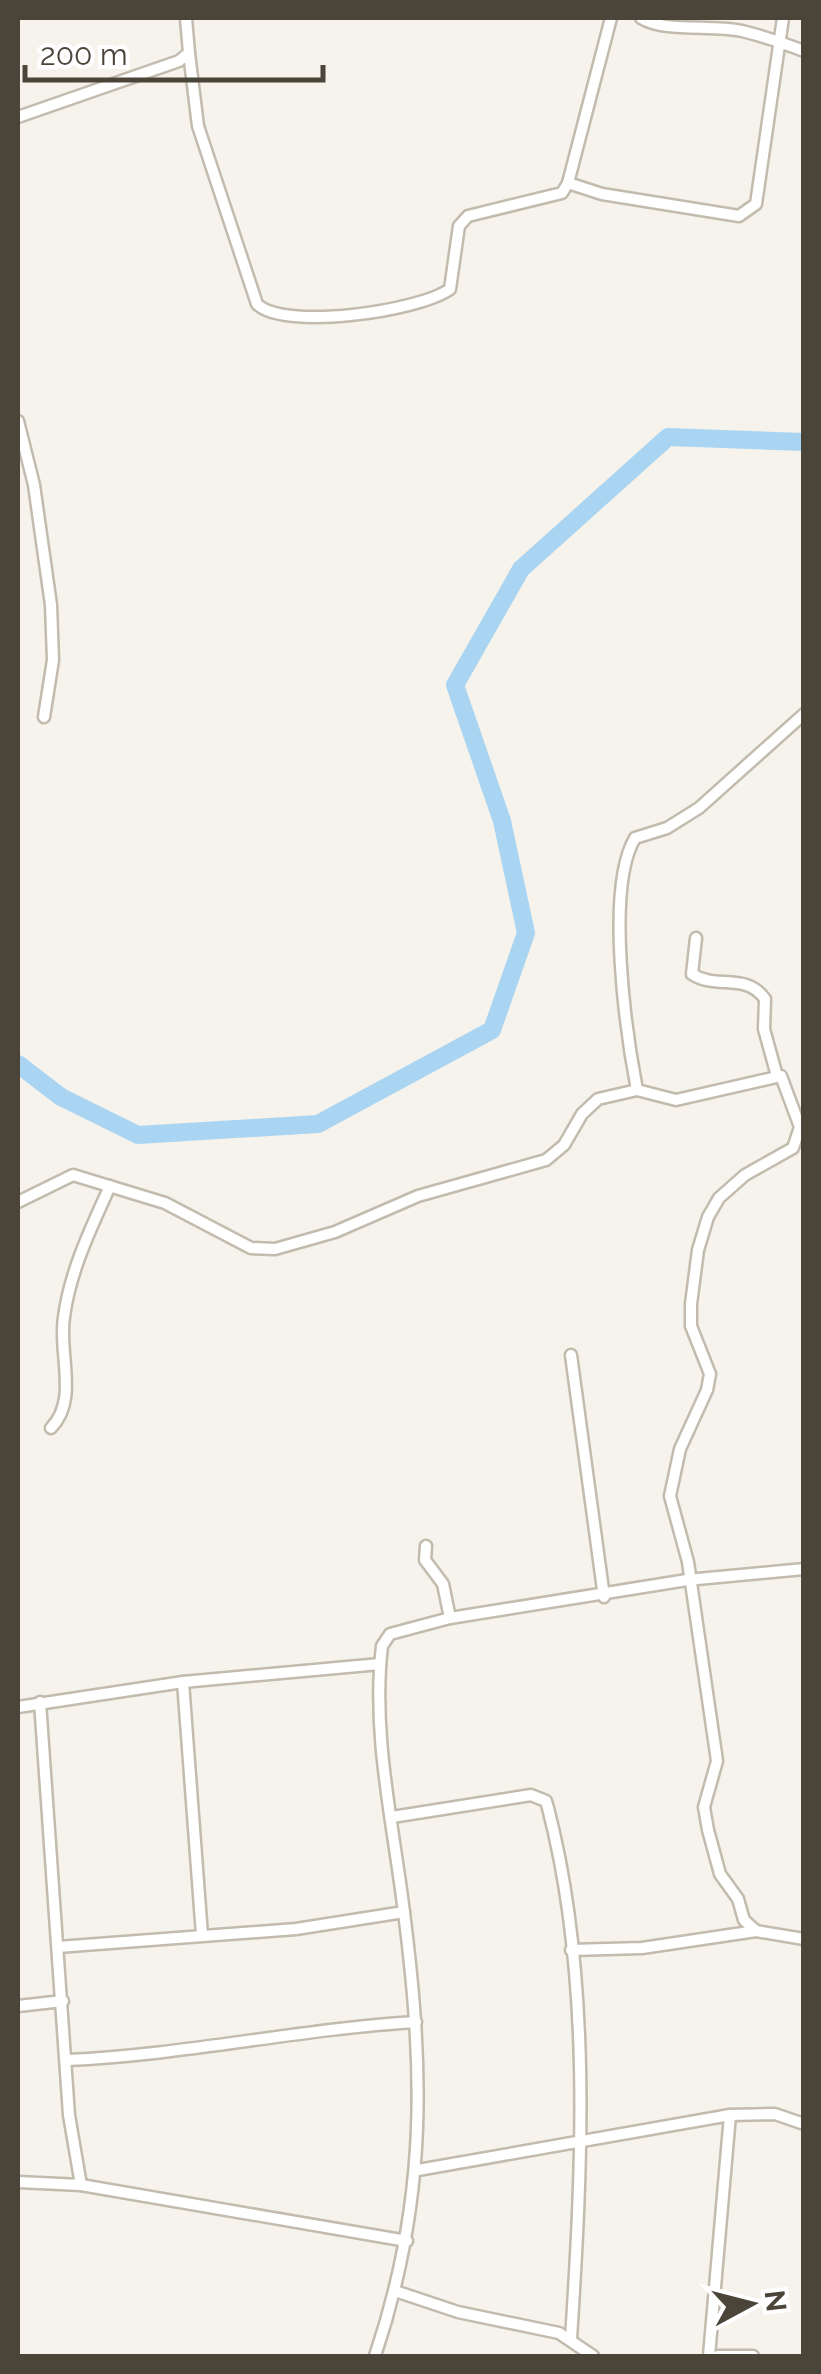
<svg xmlns="http://www.w3.org/2000/svg" width="821" height="2374" font-family="Raleway,sans-serif">
<style>
.lines{fill:none;stroke-linecap:round;stroke-linejoin:round}
.river{stroke:#a9d4f2;stroke-width:18}
.minor-casing{stroke:#c2bbae;stroke-width:15}
.minor{stroke:#fff;stroke-width:10}
</style>
<rect width="100%" height="100%" fill="#f6f3ec"/>
<g class="lines">
<polyline class="river" points="18,1064 61,1097 138,1135 318,1124 492,1030 526,933 502,821 455,685 521,569 668,437 804,442"/>
<g class="minor-casing">
<g id="minor">
<path d="M641 18C666 33 710 24 742 31 763 36 783 43 804 51"/>
<path d="M189 53 198 126 257 304C284 331 420 311 450 289L459 226 468 216 562 193 568 183 611 18"/>
<polyline points="18,117 179,61 189,53 186,18"/>
<polyline points="568,183 602,194 739,216 756,204 783,18"/>
<polyline points="18,421 34,485 51,605 53,660 44,717"/>
<path d="M696 938 692 974C716 990 746 972 765 999L764 1029 777 1076"/>
<polyline points="18,1202 73,1175 165,1203 251,1248 275,1249 335,1232 418,1196 546,1160 564,1145 582,1114 598,1099 637,1090"/>
<polyline points="571,1355 604,1597"/>
<path d="M51 1428C79 1400 58 1353 64 1317 70 1271 91 1228 110 1186"/>
<polyline points="426,1546 425,1560 443,1584 450,1618"/>
<polyline points="183,1682 202,1935"/>
<polyline points="40,1702 69,2115 81,2185"/>
<polyline points="18,1707 183,1682 380,1664"/>
<path d="M392 1817 531 1795 546 1801 548 1808C592 1977 582 2167 571 2339"/>
<path d="M756 1931 744 1920 738 1899 720 1874 708 1830 704 1807 717 1761 688 1562 670 1496 680 1449 707 1390 710 1374 691 1326V1304L698 1250 708 1217 719 1198 745 1175 793 1148 800 1127 781 1076 676 1100 637 1090C626 1033 605 888 635 838L667 828 699 808 804 714"/>
<polyline points="58,1947 296,1929 404,1912"/>
<polyline points="571,1950 642,1948 756,1931 804,1939"/>
<polyline points="18,2006 63,2001"/>
<path d="M67 2060C184 2055 299 2029 416 2022"/>
<polyline points="418,2170 730,2115 775,2114 804,2124"/>
<polyline points="18,2182 81,2185 407,2241"/>
<polyline points="398,2292 458,2312 559,2333 593,2356"/>
<path d="M375 2356C429 2195 424 2063 402 1897 391 1814 372 1729 382 1646L390 1634 450 1618 687 1580 804 1569"/>
<polyline points="709,2356 730,2115"/>
<polyline points="718,2356 753,2356"/>
</g>
</g>
<use href="#minor" class="minor"/>
</g>
<rect width="821" height="2374" fill="none" stroke="#4b4439" stroke-width="40"/>
<g transform="translate(751 2304) rotate(83)" stroke="#ffffff" stroke-width="8" paint-order="stroke">
<path d="M0-8L18 38L0 25L-18 38Z" fill="#4b4439"/>
<text y="-15" font-size="28" font-weight="bold" text-anchor="middle" fill="#4b4439">N</text>
</g>
<path d="M25 65v15h298v-15" fill="none" stroke="#4b4439" stroke-width="5"/>
<text x="40" y="65" font-size="30" fill="#4b4439" stroke="#ffffff" stroke-width="8" paint-order="stroke">200 m</text>
</svg>
